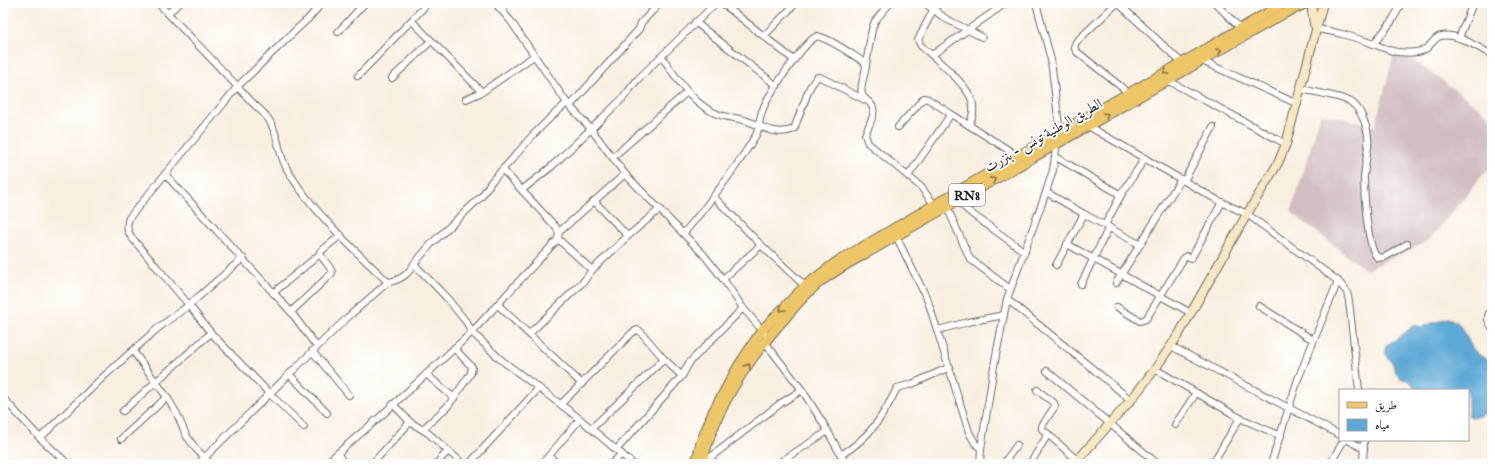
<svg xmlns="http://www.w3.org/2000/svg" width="1495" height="467" font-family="'IM FELL English',Amiri,serif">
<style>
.industrial{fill:#d2bec1}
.water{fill:#5da9d6;stroke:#3c6279}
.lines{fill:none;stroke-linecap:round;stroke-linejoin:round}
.street-casing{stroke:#696661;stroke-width:8}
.secondary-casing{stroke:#696661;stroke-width:10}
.primary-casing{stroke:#696661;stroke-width:11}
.street{stroke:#fff;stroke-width:6}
.secondary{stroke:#f7e8c3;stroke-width:8}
.primary{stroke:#ecc669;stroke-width:9}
.oneway{stroke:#847142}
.labels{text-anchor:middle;stroke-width:4;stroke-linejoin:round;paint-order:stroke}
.shield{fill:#fff;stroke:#606060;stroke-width:1}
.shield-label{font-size:13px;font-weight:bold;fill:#1c1c1c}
.street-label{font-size:14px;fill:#1c1c1c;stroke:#fff}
</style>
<rect width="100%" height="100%" fill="#fff"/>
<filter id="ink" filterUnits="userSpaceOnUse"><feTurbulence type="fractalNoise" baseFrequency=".025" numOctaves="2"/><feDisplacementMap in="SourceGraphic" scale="8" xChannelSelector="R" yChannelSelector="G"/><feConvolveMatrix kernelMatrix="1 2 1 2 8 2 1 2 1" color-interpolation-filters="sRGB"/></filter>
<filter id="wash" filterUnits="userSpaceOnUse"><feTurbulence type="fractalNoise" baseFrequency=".012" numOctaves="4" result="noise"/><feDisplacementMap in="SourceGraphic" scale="16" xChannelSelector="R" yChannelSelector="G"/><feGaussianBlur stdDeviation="0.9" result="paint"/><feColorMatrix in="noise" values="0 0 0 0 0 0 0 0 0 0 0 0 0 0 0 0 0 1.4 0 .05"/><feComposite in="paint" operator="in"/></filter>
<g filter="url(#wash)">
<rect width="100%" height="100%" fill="#f9efe1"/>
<polygon class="industrial" points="1394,54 1412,59 1492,117 1492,164 1428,241 1366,270 1291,212 1321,113 1375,126"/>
<path class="water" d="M1448 318C1464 324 1463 331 1470 344 1474 353 1483 358 1492 362V409L1480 416 1471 417 1468 415V390H1420L1414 387 1410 381 1400 378 1395 372 1393 364 1388 357 1385 351 1386 345C1398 340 1404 333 1414 325L1421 327Z"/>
</g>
<g filter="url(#ink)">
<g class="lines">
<g class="street-casing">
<g id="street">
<path d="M158 3C188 35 219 66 248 98 255 106 264 112 269 120 279 135 278 154 287 169 310 209 354 250 388 282"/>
<polyline points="495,3 510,20 567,103 591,129 625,174 704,255 723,279 743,308 768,337"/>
<polyline points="722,3 794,60"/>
<polyline points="925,3 946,19 982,37"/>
<path d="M939 3 933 10 918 40 921 46C934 57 968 85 972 101 975 110 973 117 969 125"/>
<polyline points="1036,3 1051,60 1060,134"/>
<polyline points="1117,3 1076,42 1074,47 1077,52 1129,93"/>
<polyline points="1118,3 1182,63"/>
<polyline points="1215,3 1241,29"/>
<polyline points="501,10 507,3"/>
<polyline points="168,13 180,3"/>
<polyline points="412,21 482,92"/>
<polyline points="695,22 777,86"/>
<path d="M1315 29C1335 31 1353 37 1371 43 1380 46 1389 51 1398 52 1407 53 1419 54 1427 48 1432 44 1435 37 1441 36 1458 33 1477 47 1492 55"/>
<polyline points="338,32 365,3"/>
<polyline points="764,36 796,3"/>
<polyline points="1459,38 1473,3"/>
<path d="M1373 44C1384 31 1395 20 1401 3"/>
<polyline points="932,55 1006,3"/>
<path d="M662 57C676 77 694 107 720 115 730 118 740 118 750 122 764 128 778 136 794 129L810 87 817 77H820L865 100"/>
<polyline points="1202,61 1298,104"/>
<polyline points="866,65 872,29 875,21 890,3"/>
<polyline points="358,76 428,3"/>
<polyline points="392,78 431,41"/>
<polyline points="1167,80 1286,144"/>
<path d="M1301 89C1314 92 1340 96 1351 102 1355 105 1359 110 1361 114 1374 140 1366 151 1364 177 1364 191 1367 250 1378 258L1385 257 1407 244"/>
<polyline points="466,99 482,92 534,56"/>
<polyline points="570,106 639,29 641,23 660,3"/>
<polyline points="1088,126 1219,201 1247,214 1338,281 1347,292 1349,301 1359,390"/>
<polyline points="898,127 924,98 928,99 951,114"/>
<polyline points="613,157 687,92"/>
<polyline points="1056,157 1121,195"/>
<polyline points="165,174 291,312 317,347"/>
<polyline points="908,176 951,114 1018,156"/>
<polyline points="1184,181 1213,127"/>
<polyline points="522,190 551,167 591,129 622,99 638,79 716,3"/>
<polyline points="1046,192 1084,214 1139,244"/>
<polyline points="714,197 761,245 805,286"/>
<polyline points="594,201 628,236"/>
<polyline points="957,201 972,214 1025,252"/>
<polyline points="947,207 970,259 1010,289"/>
<polyline points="1105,225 1121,195 1145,158"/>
<polyline points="559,232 625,174"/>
<path d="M684 233C710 202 735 170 756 135 760 127 759 117 763 109 768 95 805 41 817 36 833 40 849 53 864 62L866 65C866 74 859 85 862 94 863 98 867 100 870 103 879 112 868 125 865 135L868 143 921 187 935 206"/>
<polyline points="896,236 928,301 969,432 975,443 981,449"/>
<polyline points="1067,244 1191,313"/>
<polyline points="414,264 432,243 482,196 491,182 514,157 532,136 550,118 567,103"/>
<polyline points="1056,265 1084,214"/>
<polyline points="592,270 628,236 660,209"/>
<polyline points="723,279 761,245"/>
<polyline points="1116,283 1181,179"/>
<polyline points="1081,284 1109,227"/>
<polyline points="273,293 320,254"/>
<polyline points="1007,299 1131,400"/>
<polyline points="498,305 582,384"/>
<polyline points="1259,306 1313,340"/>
<polyline points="1117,307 1140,321 1146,319 1184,258 1186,256 1191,258 1193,255 1222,202"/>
<path d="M1492 308C1487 315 1486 320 1492 327"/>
<path d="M291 312 332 273C331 265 321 260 320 252L341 235"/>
<polyline points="938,330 968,322 1004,315"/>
<polyline points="529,334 584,281 592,270 558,239"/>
<polyline points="764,341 802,390 823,423 846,464"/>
<polyline points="1171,346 1340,435"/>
<polyline points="133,351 167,397 177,414 186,435 196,449 211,464"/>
<polyline points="312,351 349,395"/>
<polyline points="1155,369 1240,418 1281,436"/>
<polyline points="1047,371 1158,464"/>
<polyline points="289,374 327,413"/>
<polyline points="426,374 454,398"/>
<polyline points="1037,390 1054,403 1055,406 1042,426 1042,429 1077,460"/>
<polyline points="3,398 40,438 68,464"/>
<polyline points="393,404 410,422 428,433 463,464"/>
<polyline points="561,404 632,333 637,330 640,331 664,359 682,376"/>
<polyline points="123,411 211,333"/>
<polyline points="1175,425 1196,393"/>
<path d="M304 427 270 394 211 333 189 305 132 238C127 231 126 226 129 218L238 86 298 28 308 19 322 3"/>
<polyline points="592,428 664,359"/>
<polyline points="423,429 448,406 471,373 472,367 454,348"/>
<polyline points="40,438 101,379 158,328 189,305 243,258"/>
<polyline points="121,439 167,397"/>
<polyline points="1348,440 1364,449"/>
<polyline points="617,449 682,376 689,363 743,308"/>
<polyline points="338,454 344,464"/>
<path d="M841 455C869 438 883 417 897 388L912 384 950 367"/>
<polyline points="549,456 558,464"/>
<polyline points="703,463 781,403 802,390"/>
<path d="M198 464 317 347 348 317 388 282C399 281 409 274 414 264L446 297 467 323 472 332 500 359 580 419 633 464"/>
<polyline points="325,464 381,416 472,332 558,239 559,232 555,226 503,170"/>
<polyline points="372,464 410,422"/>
<polyline points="436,464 448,451"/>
<polyline points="469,464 539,388"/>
<polyline points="542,464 580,419"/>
<polyline points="611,464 622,454"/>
<polyline points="712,464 713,462"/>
<polyline points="777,464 828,431"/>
<polyline points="980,464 981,449 994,366 1007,299 1046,192 1053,170 1057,142"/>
<polyline points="1003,464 1017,445"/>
<polyline points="1030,464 1048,434"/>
<polyline points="1212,464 1240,418"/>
<polyline points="1271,464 1298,379 1338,281"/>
<polyline points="1330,464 1344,440"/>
<polyline points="1363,464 1364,440"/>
</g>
</g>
<g class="secondary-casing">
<g id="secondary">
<polyline points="1311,3 1314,24"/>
<polyline points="1074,464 1131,400 1155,369 1179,334 1247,214 1278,163 1286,144 1323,3"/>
</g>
</g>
<g class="primary-casing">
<g id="primary">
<polyline points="1310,3 1319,3"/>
<polyline points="696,464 701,442 713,412 739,365 762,330 805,286 835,263 1018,156 1182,63 1284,3"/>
<path d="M702 464C714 410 749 358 786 317 797 304 807 292 820 282 838 268 858 258 877 247L1283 14 1307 3"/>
</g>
</g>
<use href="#street" class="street"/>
<use href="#secondary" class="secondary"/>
<use href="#primary" class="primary"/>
</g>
<defs><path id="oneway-chevron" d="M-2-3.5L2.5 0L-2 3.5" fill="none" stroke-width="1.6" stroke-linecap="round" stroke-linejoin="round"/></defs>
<g class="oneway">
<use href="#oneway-chevron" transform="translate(1219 51) rotate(-30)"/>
<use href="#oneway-chevron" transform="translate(1166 72) rotate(151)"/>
<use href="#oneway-chevron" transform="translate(1106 115) rotate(-30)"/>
<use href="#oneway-chevron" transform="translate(993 180) rotate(-29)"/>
<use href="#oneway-chevron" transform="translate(782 309) rotate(133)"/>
<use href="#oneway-chevron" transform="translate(748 366) rotate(-57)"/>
</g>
</g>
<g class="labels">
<rect class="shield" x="949" y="184" width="36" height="22" rx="3"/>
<g class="shield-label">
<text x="967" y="200">RN8</text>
</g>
<g class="street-label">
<text transform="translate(1043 135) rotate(-30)" y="5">الطريق الوطنية تونس - بنزرت</text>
</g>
</g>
<rect width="1495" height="467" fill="none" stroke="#fff" stroke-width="16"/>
<rect x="1339" y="389" width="130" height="52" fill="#ffffff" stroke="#a4a4a4"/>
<rect x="1347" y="402" width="20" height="6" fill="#ecc669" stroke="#a4a4a4"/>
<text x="1375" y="409" font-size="12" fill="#1c1c1c">طريق</text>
<rect x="1347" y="419" width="20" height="12" fill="#5da9d6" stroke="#a4a4a4"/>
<text x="1375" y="429" font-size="12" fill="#1c1c1c">مياه</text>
</svg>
